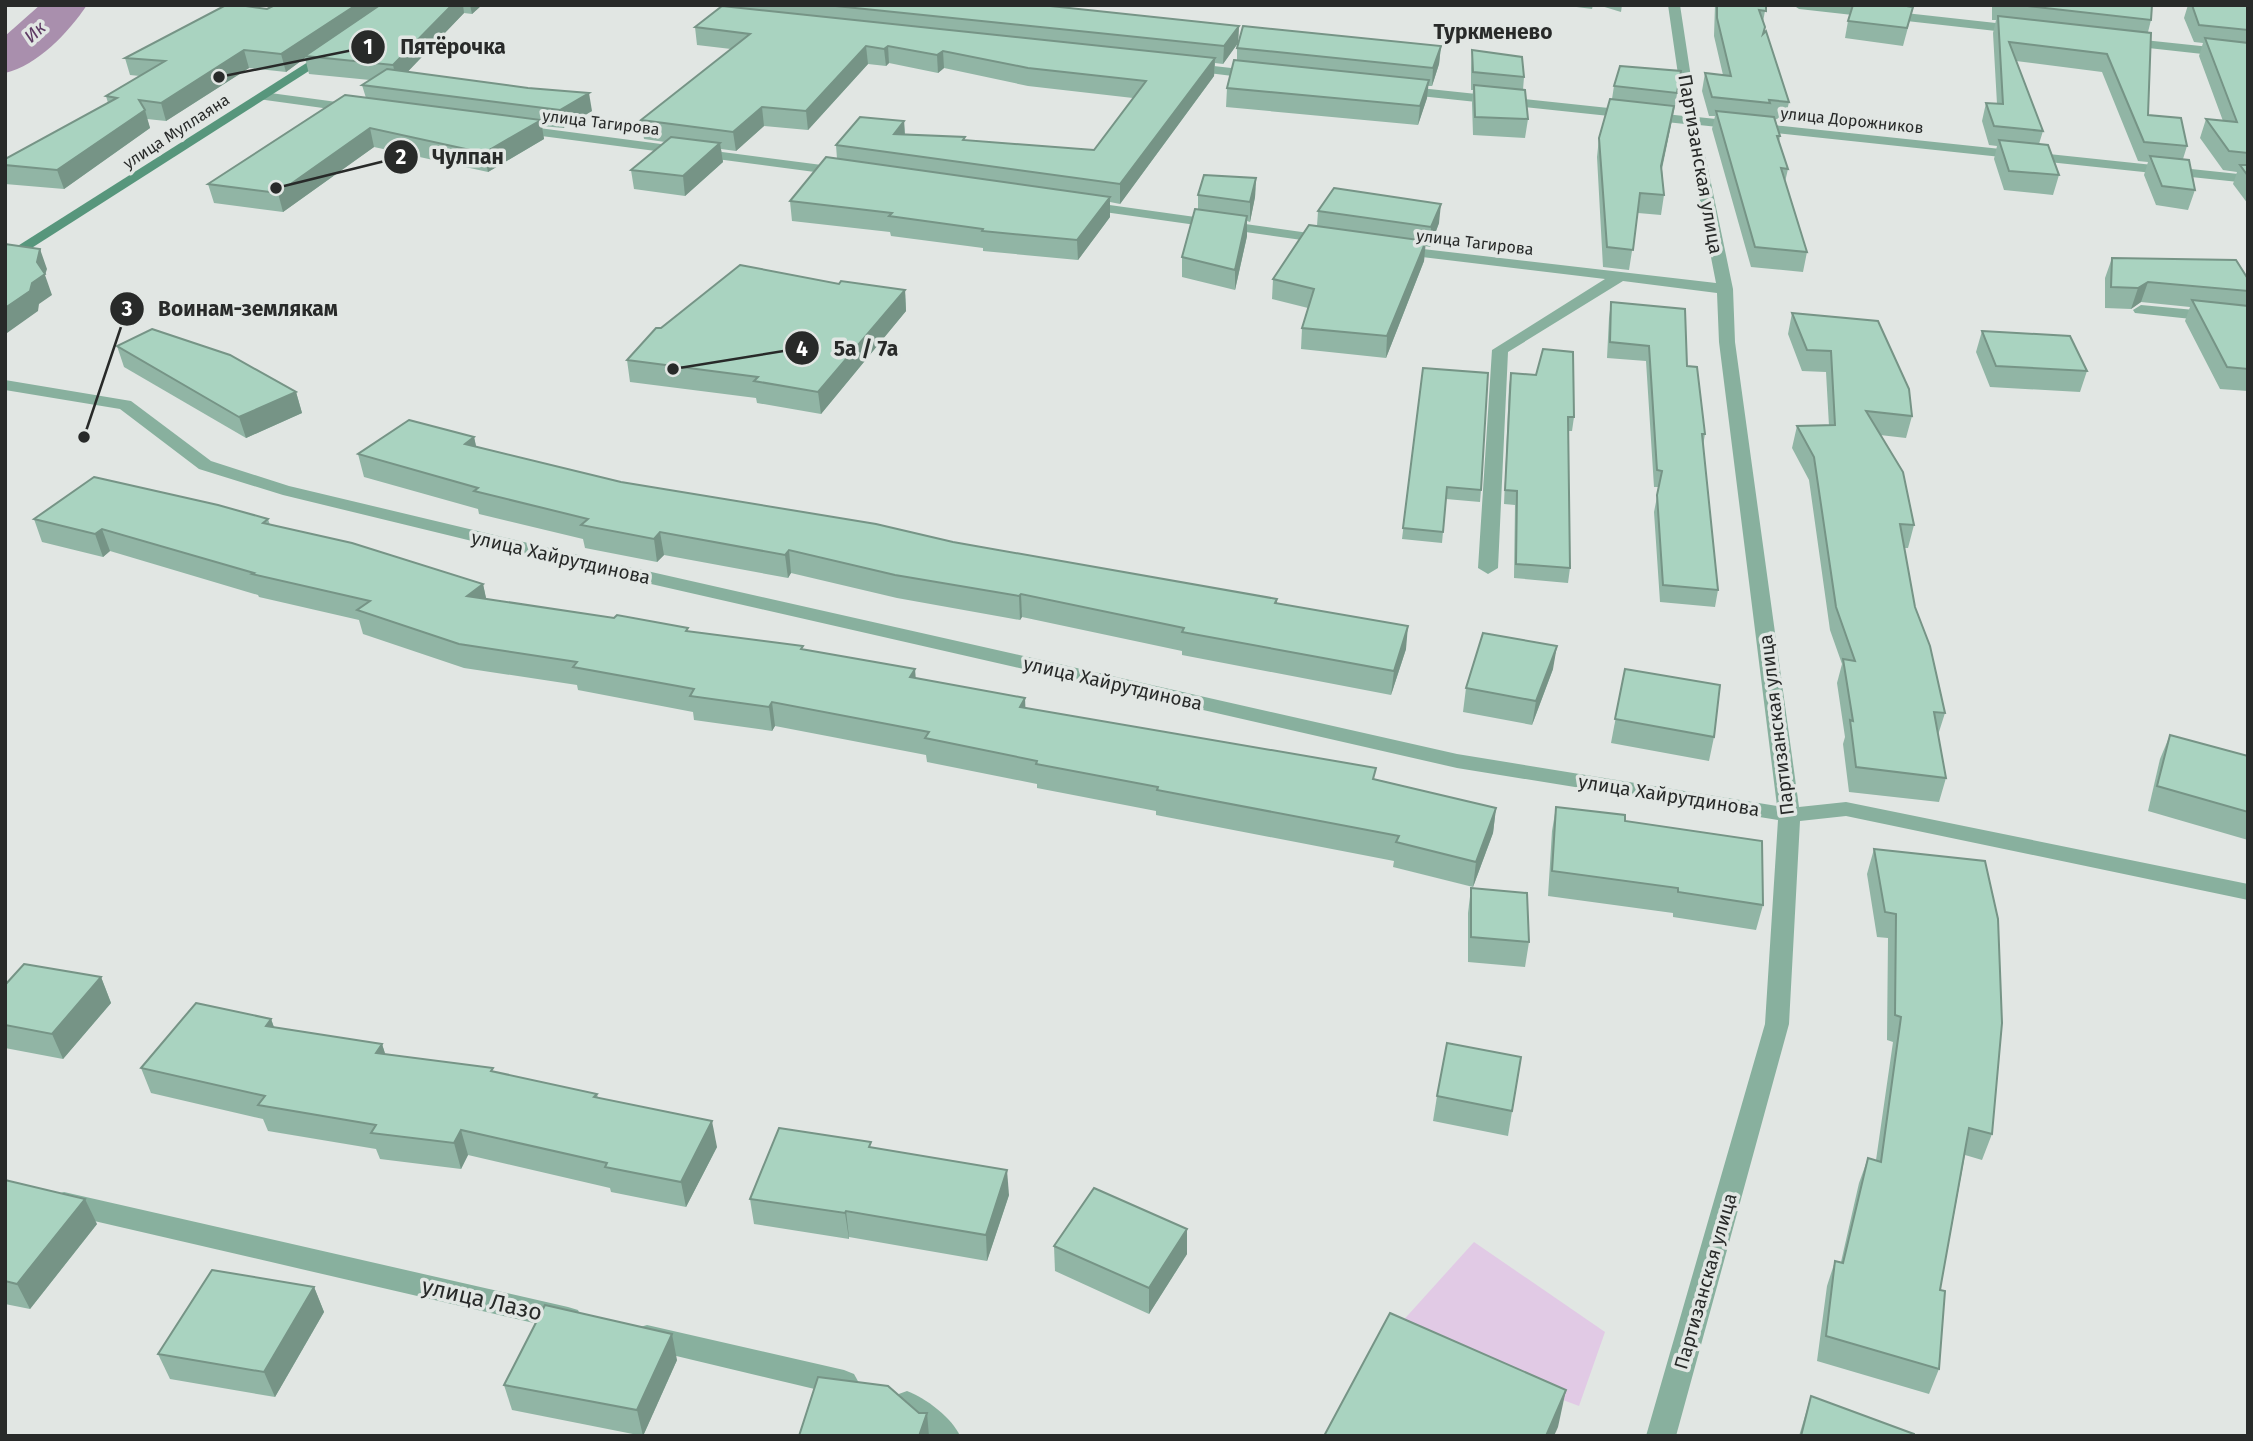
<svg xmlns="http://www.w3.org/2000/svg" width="2253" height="1441" font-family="'Fira Sans',sans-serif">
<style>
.green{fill:#e1cae5}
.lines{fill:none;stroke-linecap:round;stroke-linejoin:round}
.river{fill:#a98fad;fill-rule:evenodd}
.street{fill:#88b09e;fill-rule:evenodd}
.secondary{fill:#57967c;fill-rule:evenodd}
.wall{fill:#91b5a5}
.shaded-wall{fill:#769486}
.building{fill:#a9d3c0;stroke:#769486;stroke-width:2}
.labels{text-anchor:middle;stroke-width:7;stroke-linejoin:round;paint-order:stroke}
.far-street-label{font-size:16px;fill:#282a29;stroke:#e1e6e3}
.far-water-label{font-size:18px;font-style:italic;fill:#5d3963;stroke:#e1e6e3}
.street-label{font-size:19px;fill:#282a29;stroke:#e1e6e3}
.far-district-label{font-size:21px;font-weight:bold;fill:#282a29;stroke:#e1e6e3}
.near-street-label{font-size:23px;fill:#282a29;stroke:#e1e6e3}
.leader{fill:none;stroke:#282a29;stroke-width:2.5}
.callout-dot{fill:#282a29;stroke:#e1e6e3;stroke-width:2.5}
.mark-label{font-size:21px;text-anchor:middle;font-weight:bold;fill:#fff}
.callout-label{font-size:21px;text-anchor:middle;font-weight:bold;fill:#282a29;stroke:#e1e6e3;stroke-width:7;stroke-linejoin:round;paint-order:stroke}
</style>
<rect width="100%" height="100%" fill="#e1e6e3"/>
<polygon class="green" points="1474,1242 1605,1332 1579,1406 1390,1335"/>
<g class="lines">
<path class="river" d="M40 5H87C68 33 38 65 5 73V36Z"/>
<g class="street">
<polygon points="1668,5 1680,5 1697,117 2248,175 2248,183 1699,125 1733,289 1735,342 1799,807 1846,802 2248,884 2248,900 1846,816 1800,821 1789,1024 1676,1436 1646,1436 1765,1024 1778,820 1457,768 616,576 283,495 199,469 120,409 5,390 5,380 131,401 211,461 289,486 616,564 1457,754 1777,806 1719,342 1717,293 1623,281 1508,352 1498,568 1488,574 1478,568 1492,350 1605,279 1397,254 1390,250 1397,246 1716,283 1685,124 1401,94 1395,90 1401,86 1684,116"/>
<polygon points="1793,5 1833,5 2023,26 2029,30 2023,34 1799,9"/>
<polygon points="2125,38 2248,51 2248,59 2121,45 2121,39"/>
<polygon points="1188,63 1257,71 1263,75 1257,79 1184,70 1182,67"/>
<polygon points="263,92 359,105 366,109 359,113 258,99 256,96"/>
<polygon points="516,125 845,168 852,172 845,176 511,132 509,129"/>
<polygon points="1081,201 1330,236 1337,240 1330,244 1076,208 1074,205 1076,202"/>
<polygon points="2141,305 2248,315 2248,325 2135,313 2133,310"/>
<polygon points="64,1192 568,1307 578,1310 582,1319 578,1328 568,1331 64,1214 54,1211 50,1203 54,1195"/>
<polygon points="647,1325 844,1370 854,1374 859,1383 854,1392 844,1396 647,1349 637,1346 633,1337 637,1328"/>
<path d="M907 1391C926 1398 952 1418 960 1436H923L896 1413 892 1404 896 1395Z"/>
</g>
<polygon class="secondary" points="330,48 334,49 334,55 5,265 5,254"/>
</g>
<g class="wall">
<polygon points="275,5 482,5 472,14 464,13 407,72 592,111 563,128 542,126 544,139 488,172 374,147 283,212 214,203 208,184 366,98 362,85 370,80 309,74 305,58 286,72 249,68 166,121 147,119 150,128 64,189 5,184 5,159 108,103 106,96 140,76 130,75 125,58 267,9"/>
<polygon points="737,5 1041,5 1239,26 1238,43 1223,64 1215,63 1214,76 1120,204 1110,202 1110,217 1078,260 983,251 983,248 891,236 890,232 792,221 790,201 837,159 836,145 904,121 905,134 965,140 1094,150 1133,98 1028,86 944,68 938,73 889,63 886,66 868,64 808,130 764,126 736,151 721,149 723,162 685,196 634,189 631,170 665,142 644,139 641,120 731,49 697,45 695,27 737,8"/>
<polygon points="1561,5 1593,5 1592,9"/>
<polygon points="1598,5 1622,5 1621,12"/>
<polygon points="1715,5 1766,5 1763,22 1764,34 1789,102 1785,120 1775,119 1780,136 1779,142 1788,169 1785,182 1807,252 1803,272 1751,267 1712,129 1715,116 1709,116 1702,91 1705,73 1723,75 1714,36"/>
<polygon points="1853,5 1914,5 1903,46 1845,38 1848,21"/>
<polygon points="1992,5 2152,5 2151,20 2148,32 2148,115 2187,146 2183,159 2195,190 2188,210 2156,205 2144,175 2148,162 2138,161 2102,72 2016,61 2043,131 2039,144 2059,175 2053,195 2004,190 1994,159 1997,146 1989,145 1982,121 1986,103 1997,104 1993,33 1996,20 1992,20"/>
<polygon points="2188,5 2248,5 2248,204 2233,184 2237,172 2223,170 2200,138 2206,119 2223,121 2199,56 2203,43 2194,42 2184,18"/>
<polygon points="1441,46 1439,64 1432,86 1428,86 1427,98 1418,125 1226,107 1227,88 1237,60 1237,48"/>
<polygon points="1472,50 1524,77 1523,90 1528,119 1525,138 1473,135 1472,103 1473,90 1471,90 1471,68"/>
<polygon points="1681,71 1674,111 1662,169 1664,195 1661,215 1638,213 1629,270 1603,267 1597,157 1599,138 1612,99 1614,86"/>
<polygon points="1256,178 1255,197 1250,222 1247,221 1247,236 1235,290 1182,277 1182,257 1198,209 1198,195"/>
<polygon points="1318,211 1439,223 1430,247 1425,246 1424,261 1386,358 1301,349 1302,328 1308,308 1272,299 1273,279 1317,226"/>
<polygon points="2112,258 2248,279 2248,391 2220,389 2185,321 2190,307 2141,302 2131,309 2105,308 2105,278"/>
<polygon points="839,284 905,290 906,311 821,414 757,403 756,398 630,382 627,360 661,328"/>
<polygon points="1611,302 1687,366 1705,434 1703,446 1718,590 1715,607 1660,602 1654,512 1659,487 1654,487 1646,361 1607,358 1609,318"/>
<polygon points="1792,313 1912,416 1906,438 1880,435 1914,525 1908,548 1904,548 1915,607 1945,713 1938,735 1946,778 1939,802 1849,792 1843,744 1845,737 1837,683 1842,664 1830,630 1809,480 1792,448 1797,426 1829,426 1826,372 1802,371 1788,334"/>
<polygon points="1982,331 2087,371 2080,392 1990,387 1976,352"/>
<polygon points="117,346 296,392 302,413 246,438 124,367"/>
<polygon points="1423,368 1481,490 1480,502 1446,499 1442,543 1402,539"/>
<polygon points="1511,373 1574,417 1572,431 1568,431 1570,568 1568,583 1514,578 1515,505 1504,504 1509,386"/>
<polygon points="474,437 476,447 621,482 953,542 1277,599 1277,603 1406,649 1391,695 1182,655 1182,651 1022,617 1020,620 897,598 791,573 788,578 664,555 657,562 585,548 583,539 479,514 478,509 364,477 358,454"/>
<polygon points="34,519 268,519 270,525 483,584 486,599 803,650 915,678 1025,708 1375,779 1496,808 1493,833 1473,887 1393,867 1394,861 1156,815 1156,811 1037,788 1037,784 927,762 926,755 775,726 772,731 694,720 693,712 578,690 577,685 464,668 363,634 359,620 259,597 258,595 110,551 103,557 42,542"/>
<polygon points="1553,669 1532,725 1463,712 1466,688"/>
<polygon points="1625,669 1714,737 1709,761 1611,743"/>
<polygon points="2170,735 2248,756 2248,840 2148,811 2160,759"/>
<polygon points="1556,807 1763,905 1756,930 1673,917 1673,913 1548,896 1552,831"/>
<polygon points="1874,849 1992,1134 1982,1160 1965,1155 1940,1290 1939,1369 1929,1394 1817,1361 1827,1286 1835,1261 1841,1262 1859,1183 1868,1158 1876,1160 1893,1042 1887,1040 1888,938 1877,937 1867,874"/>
<polygon points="1471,888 1529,942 1525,967 1468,962 1468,913"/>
<polygon points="101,977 111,1003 63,1059 5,1048 5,985"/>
<polygon points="271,1019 274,1027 382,1044 385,1054 494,1072 597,1094 598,1098 717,1147 686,1207 611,1192 610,1188 468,1155 461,1169 380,1159 376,1149 268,1131 263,1119 151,1093 141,1068"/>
<polygon points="1521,1057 1508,1136 1433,1121 1437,1096"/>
<polygon points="872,1147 1009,1195 987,1261 849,1237 849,1239 754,1224 750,1199"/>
<polygon points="5,1180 97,1224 30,1309 5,1304"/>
<polygon points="1187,1229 1187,1254 1149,1314 1055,1271 1054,1246"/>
<polygon points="314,1287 324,1312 275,1397 170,1379 158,1354"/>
<polygon points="677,1360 643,1436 512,1410 504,1385"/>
<polygon points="1811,1396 1914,1436 1799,1436"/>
</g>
<g class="shaded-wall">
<polygon points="356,5 386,5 305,56 305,58 286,72 281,54"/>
<polygon points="452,5 463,5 464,13 397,83 393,65"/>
<polygon points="470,5 482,5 472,14"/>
<polygon points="1239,26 1238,43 1223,64 1224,46"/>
<polygon points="866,46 868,64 808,130 806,111"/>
<polygon points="888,46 889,63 886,66 884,49"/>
<polygon points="1441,46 1439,64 1432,86 1433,68"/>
<polygon points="244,50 249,68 166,121 161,103"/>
<polygon points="943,51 944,68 938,73 937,55"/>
<polygon points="1215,58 1214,76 1120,204 1120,184"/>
<polygon points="1429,80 1427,98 1418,125 1420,106"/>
<polygon points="589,93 592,111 563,128 560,110"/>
<polygon points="1674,106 1671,124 1658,186 1661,166"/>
<polygon points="762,107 764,126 736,151 733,132"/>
<polygon points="145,110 150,128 64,189 57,170"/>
<polygon points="541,120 544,139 488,172 484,153"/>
<polygon points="904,121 905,140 894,134"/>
<polygon points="370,128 374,147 283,212 278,193"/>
<polygon points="720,143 723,162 685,196 683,176"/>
<polygon points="1256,178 1255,197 1250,222 1250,202"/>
<polygon points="1110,197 1110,217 1078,260 1077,240"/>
<polygon points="1441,204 1439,223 1430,247 1431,227"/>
<polygon points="1247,216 1247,236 1235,290 1235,270"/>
<polygon points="1426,241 1424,261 1386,358 1387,336"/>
<polygon points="40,249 47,269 45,275 52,295 39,304 38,311 7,333 5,329 5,308 37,262"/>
<polygon points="2148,282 2141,302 2131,309 2138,288"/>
<polygon points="905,290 906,311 821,414 818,392"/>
<polygon points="296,392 302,413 246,438 239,417"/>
<polygon points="474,437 479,459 465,444"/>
<polygon points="102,529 110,551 103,557 95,534"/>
<polygon points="660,532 664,555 657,562 654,539"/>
<polygon points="789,550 791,573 788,578 785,555"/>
<polygon points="483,584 488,607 467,596"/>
<polygon points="1021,594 1022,617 1020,620 1019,596"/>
<polygon points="1408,626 1406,649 1391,695 1394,671"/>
<polygon points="1557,646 1553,669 1532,725 1536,701"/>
<polygon points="915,669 917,693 910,677"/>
<polygon points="1025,698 1026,722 1020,707"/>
<polygon points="772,702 775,726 772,731 769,707"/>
<polygon points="1496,808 1493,833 1473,887 1476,862"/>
<polygon points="101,977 111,1003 63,1059 52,1034"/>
<polygon points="271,1019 280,1045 266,1026"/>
<polygon points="382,1044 390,1069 376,1053"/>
<polygon points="712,1121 717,1147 686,1207 681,1182"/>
<polygon points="461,1130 468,1155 461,1169 454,1143"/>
<polygon points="1007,1170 1009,1195 987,1261 986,1235"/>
<polygon points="85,1199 97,1224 30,1309 17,1284"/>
<polygon points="846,1211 849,1237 849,1239 845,1213"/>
<polygon points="1187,1229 1187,1254 1149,1314 1149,1288"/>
<polygon points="314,1287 324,1312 275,1397 264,1372"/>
<polygon points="672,1334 677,1360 643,1436 637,1410"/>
<polygon points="1566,1390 1558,1427 1554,1436 1546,1436"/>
<polygon points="927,1413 929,1436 919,1436"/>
</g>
<g class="building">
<polygon points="226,5 239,5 267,9 275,5 356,5 281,54 244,50 161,103 139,100 145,110 57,170 5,165 5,159 117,98 106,96 165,61 125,58"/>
<polygon points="380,5 452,5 393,65 305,56"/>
<polygon points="826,5 1041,5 1239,26 1224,46"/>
<polygon points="1717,5 1766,5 1766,11 1759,10 1765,27 1763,34 1766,31 1789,102 1769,100 1770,103 1712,97 1705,73 1731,76 1717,18"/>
<polygon points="1853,5 1900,5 1913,7 1907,28 1848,21"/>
<polygon points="2019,5 2152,5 2151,20"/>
<polygon points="2192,5 2248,5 2248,30 2199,25"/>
<polygon points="722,6 1215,58 1120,184 836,145 860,117 904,121 894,134 965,137 963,140 1094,150 1146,81 1028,68 943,51 937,55 888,46 884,49 866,46 806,111 762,107 733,132 641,120 750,34 695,27"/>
<polygon points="1998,16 2151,33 2148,115 2181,118 2187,146 2144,142 2107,54 2009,42 2043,131 1994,126 1986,103 2003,104"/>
<polygon points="1243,26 1441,46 1433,68 1237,48"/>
<polygon points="2205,38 2248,43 2248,153 2229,151 2206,119 2237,122"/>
<polygon points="1472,50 1522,57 1524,77 1473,72"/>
<polygon points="1234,60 1429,80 1420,106 1227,88"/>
<polygon points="1620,66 1681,71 1677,93 1614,86"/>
<polygon points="387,69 528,88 589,93 560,110 362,85"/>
<polygon points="1474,85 1525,90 1528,119 1475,117"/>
<polygon points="345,95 541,120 484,153 370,128 278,193 208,184"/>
<polygon points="1610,99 1674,106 1661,166 1664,195 1640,193 1633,250 1607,247 1599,138"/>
<polygon points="1716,111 1774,117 1780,136 1777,136 1788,169 1781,168 1807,252 1755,247"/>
<polygon points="671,137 720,143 683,176 631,170"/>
<polygon points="1999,140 2048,145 2059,175 2009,171"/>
<polygon points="2150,156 2189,160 2195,190 2162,186"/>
<polygon points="826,157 1110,197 1077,240 982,231 983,229 889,216 892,213 790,201"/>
<polygon points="2240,165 2248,165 2248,176"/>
<polygon points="1204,175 1256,178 1250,202 1198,195"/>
<polygon points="1334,188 1441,204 1431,227 1318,211"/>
<polygon points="1195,209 1247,216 1235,270 1182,257"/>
<polygon points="1309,225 1426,241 1387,336 1302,328 1314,289 1273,279"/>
<polygon points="5,244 40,249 37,262 45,274 32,283 30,291 5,308"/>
<polygon points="2112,258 2236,260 2248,279 2248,291 2148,282 2138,288 2111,287"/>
<polygon points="740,265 839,284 841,281 905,290 818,392 754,381 758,377 627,360 656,328 661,328"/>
<polygon points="2192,300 2248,306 2248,369 2227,367"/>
<polygon points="1611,302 1685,309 1687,366 1697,367 1705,434 1702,434 1718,590 1663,585 1657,495 1662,471 1657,470 1649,346 1610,342"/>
<polygon points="1792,313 1878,321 1909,389 1912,416 1866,411 1903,472 1914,525 1900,524 1915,607 1930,646 1945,713 1934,712 1946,778 1856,767 1850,720 1853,721 1843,659 1855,661 1836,607 1814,457 1797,426 1835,425 1831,351 1807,350"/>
<polygon points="152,329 230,355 296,392 239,417 117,346"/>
<polygon points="1982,331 2070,336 2087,371 1996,366"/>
<polygon points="1543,349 1573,352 1574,417 1568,417 1570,568 1516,564 1517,491 1505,490 1511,373 1536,375"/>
<polygon points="1423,368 1488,373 1481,490 1447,487 1443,532 1403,528"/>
<polygon points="409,420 474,437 465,444 621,482 876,524 953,542 1277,599 1275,603 1408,626 1394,671 1182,632 1184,628 1021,594 1019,596 895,575 789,550 785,555 660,532 654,539 581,525 588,519 474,491 478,488 358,454"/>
<polygon points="94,477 218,505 268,519 263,523 352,543 483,584 467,596 614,618 617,615 688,628 686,631 803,646 801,649 915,669 910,677 1025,698 1020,707 1376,768 1373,779 1496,808 1476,862 1396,842 1399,836 1157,790 1158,787 1036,764 1037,761 925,738 929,732 772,702 769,707 690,696 694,689 573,667 577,662 459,644 357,610 370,601 252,574 254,573 102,529 95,534 34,519"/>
<polygon points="1483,633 1557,646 1536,701 1466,688"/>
<polygon points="1625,669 1720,685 1714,737 1615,719"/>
<polygon points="2170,735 2248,756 2248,812 2157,786"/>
<polygon points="1556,807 1625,815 1625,821 1762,841 1763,905 1678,892 1678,888 1552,871"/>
<polygon points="1874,849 1985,861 1998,919 2002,1023 1992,1134 1969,1128 1940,1290 1945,1291 1939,1369 1826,1336 1835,1261 1843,1263 1868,1158 1881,1162 1901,1017 1895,1015 1896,914 1885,912"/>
<polygon points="1471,888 1527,893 1529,942 1471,937"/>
<polygon points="24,964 101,977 52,1034 5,1025 5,985"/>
<polygon points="196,1003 271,1019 266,1026 382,1044 376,1053 493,1068 491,1071 597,1094 594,1097 712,1121 681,1182 605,1167 607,1163 461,1130 454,1143 371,1133 376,1125 258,1105 265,1096 141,1068"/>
<polygon points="1447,1043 1521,1057 1512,1111 1437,1096"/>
<polygon points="779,1128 871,1142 869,1147 1007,1170 986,1235 846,1211 845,1213 750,1199"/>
<polygon points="5,1180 85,1199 17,1284 5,1281"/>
<polygon points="1094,1188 1187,1229 1149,1288 1054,1246"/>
<polygon points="212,1270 314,1287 264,1372 158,1354"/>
<polygon points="545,1305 672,1334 637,1410 504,1385"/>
<polygon points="1390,1313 1566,1390 1546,1436 1324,1436"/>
<polygon points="818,1377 888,1386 919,1413 927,1413 919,1436 799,1436"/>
<polygon points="1811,1396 1914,1434 1914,1436 1801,1436"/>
</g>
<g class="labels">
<g class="far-street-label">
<text transform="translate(1852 120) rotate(6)" y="6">улица Дорожников</text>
<text transform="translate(601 122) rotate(7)" y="6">улица Тагирова</text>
<text transform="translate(176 131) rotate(-33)" y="6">улица Муллаяна</text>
<text transform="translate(1475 242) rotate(7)" y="6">улица Тагирова</text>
</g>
<g class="far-water-label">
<text transform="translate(35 32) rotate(-42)" y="6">Ик</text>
</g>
<g class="street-label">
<text transform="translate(1701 164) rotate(80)" y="7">Партизанская улица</text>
<text transform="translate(561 557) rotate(13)" y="7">улица Хайрутдинова</text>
<text transform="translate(1113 683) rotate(13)" y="7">улица Хайрутдинова</text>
<text transform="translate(1776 725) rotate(-97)" y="7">Партизанская улица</text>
<text transform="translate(1669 795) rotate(9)" y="7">улица Хайрутдинова</text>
<text transform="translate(1705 1281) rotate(-74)" y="7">Партизанская улица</text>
</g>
<g class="far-district-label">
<text x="1493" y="39">Туркменево</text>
</g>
<g class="near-street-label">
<text transform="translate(482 1299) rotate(13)" y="8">улица Лазо</text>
</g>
</g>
<path class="leader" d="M219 77L368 47M276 188L401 157M84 437L127 309M673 369L802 348"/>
<g class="callout-dot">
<circle cx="219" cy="77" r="7"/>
<circle cx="276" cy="188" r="7"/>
<circle cx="84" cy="437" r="7"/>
<circle cx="673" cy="369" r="7"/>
<circle cx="368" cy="47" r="18"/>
<circle cx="401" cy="157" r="18"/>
<circle cx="127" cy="309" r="18"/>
<circle cx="802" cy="348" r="18"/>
</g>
<g class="mark-label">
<text x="368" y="54">1</text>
<text x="401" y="164">2</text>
<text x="127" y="316">3</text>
<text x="802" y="356">4</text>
</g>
<g class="callout-label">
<text x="453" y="54">Пятёрочка</text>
<text x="468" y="164">Чулпан</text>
<text x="248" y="316">Воинам-землякам</text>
<text x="866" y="356">5а / 7а</text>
</g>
<rect width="2253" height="1441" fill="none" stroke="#282a29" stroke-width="14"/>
</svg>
